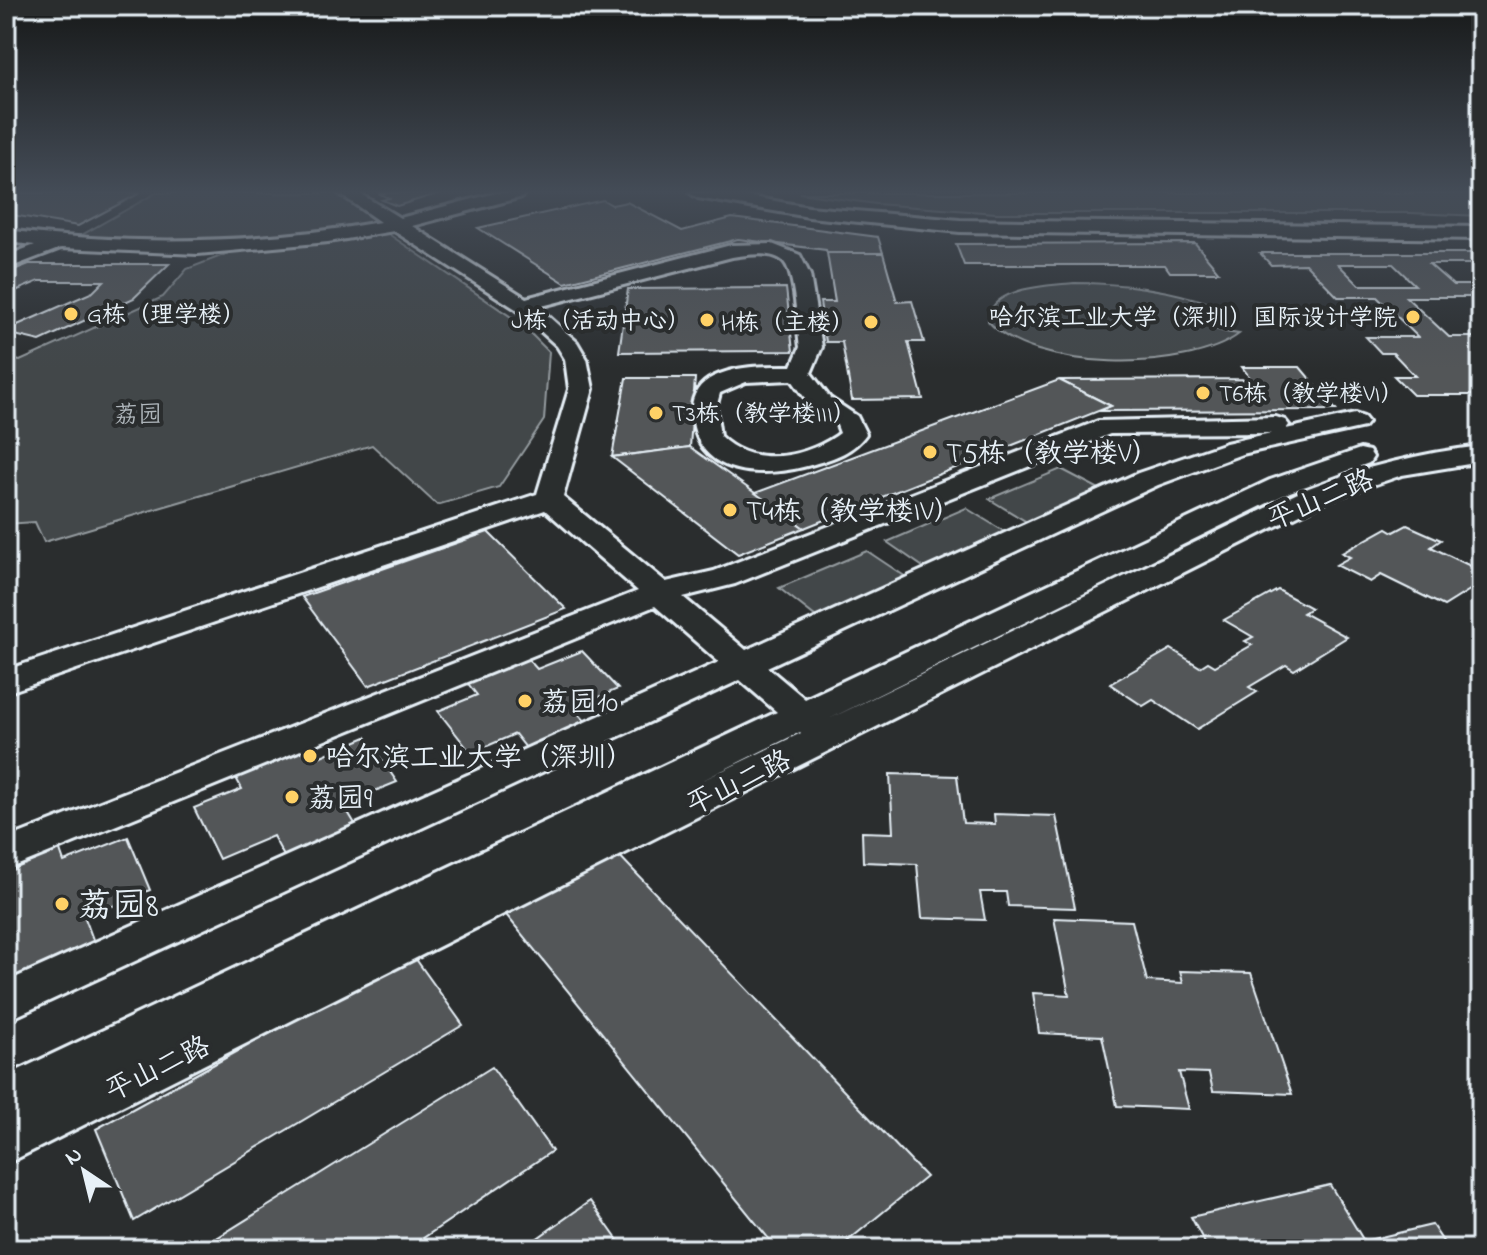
<svg xmlns="http://www.w3.org/2000/svg" width="1487" height="1255" font-family="'Indie Flower','LXGW WenKai TC',sans-serif">
<style>
.green{fill:#424648;stroke:#959ca0;stroke-width:2}
.building{fill:#535759;stroke:#e8f1f8;stroke-width:2;fill-rule:evenodd}
.lines{fill:none;stroke-linecap:round;stroke-linejoin:round}
.minor-casing{stroke:#e8f1f8;stroke-width:6}
.minor{fill:#2a2d2e;fill-rule:evenodd}
.poi-dot{fill:#ffd166;stroke:#2a2d2e;stroke-width:3}
.labels{text-anchor:middle;stroke-width:8;stroke-linejoin:round;paint-order:stroke}
.far-poi-label{font-size:24px;fill:#e8f1f8;stroke:#2a2d2e;text-anchor:start}
.far-park-label{font-size:24px;fill:#aeb5ba;stroke:#2a2d2e}
.poi-label{font-size:28px;fill:#e8f1f8;stroke:#2a2d2e;text-anchor:start}
.street-label{font-size:28px;fill:#e8f1f8;stroke:#2a2d2e}
.near-poi-label{font-size:34px;fill:#e8f1f8;stroke:#2a2d2e;text-anchor:start}
</style>
<rect width="100%" height="100%" fill="#2a2d2e"/>
<filter id="ink" filterUnits="userSpaceOnUse"><feTurbulence type="fractalNoise" baseFrequency=".0125" numOctaves="2"/><feDisplacementMap in="SourceGraphic" scale="16" xChannelSelector="R" yChannelSelector="G"/><feConvolveMatrix kernelMatrix="1 2 1 2 8 2 1 2 1" color-interpolation-filters="sRGB"/></filter>
<g filter="url(#ink)">
<g class="green">
<path d="M156 193H333L376 218 373 222 360 225C264 238 170 244 73 240Z"/>
<polygon points="799,193 1481,193 1481,216 1411,213 996,213 876,204"/>
<polygon points="387,233 520,323 549,352 544,420 499,487 437,505 372,445 44,542 35,522 6,524 6,358 20,361 163,297 187,269 234,251 340,241"/>
<path d="M1074 283C1123 283 1169 289 1215 305L1199 313C1203 329 1224 332 1239 334 1188 373 1031 372 988 321 989 286 1049 286 1074 283Z"/>
<polygon points="1061,469 1105,492 1032,525 989,499"/>
<polygon points="966,508 1010,535 929,571 887,542"/>
<polygon points="867,551 909,579 820,620 779,588"/>
</g>
<g class="building">
<polygon points="6,193 140,193 78,226 6,214"/>
<polygon points="378,193 440,193 397,206 382,200 389,198"/>
<polygon points="603,200 612,205 627,202 682,231 732,218 878,237 883,253 827,253 826,250 738,239 565,283 478,228"/>
<polygon points="1195,243 1219,272 1170,272 1165,265 964,265 956,244"/>
<polygon points="827,253 883,253 897,302 912,301 924,342 908,342 923,399 852,400 842,342 826,342 820,302 835,302"/>
<path d="M1260 253H1481V264H1429L1453 285H1481V297H1406L1449 337H1481V395H1413L1394 376H1415L1393 353H1381L1366 337H1418L1377 297H1338L1306 264 1271 265ZM1338 264H1393L1415 285H1359Z"/>
<polygon points="29,264 169,264 134,298 40,341 6,333 6,330 93,292 104,281 39,281 6,295 6,273"/>
<polygon points="786,288 793,351 619,352 628,289"/>
<polygon points="1242,367 1300,367 1336,410 1099,411 1111,406 1059,380 1251,379"/>
<polygon points="626,378 695,378 690,447 612,457"/>
<polygon points="1059,380 1111,406 804,528 755,493"/>
<polygon points="690,447 755,493 804,528 738,554 612,457"/>
<polygon points="1407,525 1441,540 1431,547 1481,571 1481,583 1444,606 1381,575 1370,582 1336,565 1350,557 1342,553 1387,528 1394,532"/>
<polygon points="488,532 566,609 368,686 302,597"/>
<polygon points="1278,590 1311,608 1303,613 1347,637 1294,670 1286,665 1249,687 1257,692 1197,729 1153,700 1143,706 1110,684 1171,649 1200,667 1208,662 1215,666 1252,645 1245,641 1253,637 1224,620"/>
<polygon points="582,651 618,689 573,708 590,726 530,753 515,734 471,753 438,711 477,695 462,676 522,652 537,669"/>
<polygon points="366,737 397,782 343,804 357,827 285,858 273,836 219,859 194,808 242,789 230,767 301,739 314,759"/>
<polygon points="890,774 957,776 963,823 995,824 994,814 1056,816 1075,908 1008,906 1006,892 980,892 985,920 922,918 917,864 863,862 862,832 893,833"/>
<polygon points="128,837 150,890 85,918 95,945 7,983 6,859 56,839 64,862"/>
<polygon points="614,850 926,1177 838,1249 777,1249 503,911"/>
<polygon points="1054,918 1132,921 1147,981 1183,983 1180,971 1251,973 1292,1094 1213,1091 1209,1073 1179,1072 1189,1109 1117,1106 1102,1036 1039,1033 1033,993 1069,995"/>
<polygon points="413,955 463,1025 134,1221 96,1129"/>
<polygon points="492,1067 552,1151 407,1249 199,1249"/>
<polygon points="1330,1185 1364,1241 1432,1225 1448,1249 1208,1249 1191,1217"/>
<polygon points="590,1201 624,1249 522,1249"/>
</g>
<g class="lines">
<g class="minor-casing">
<g id="minor">
<path d="M339 193H359L400 218 496 193H524L522 197 412 226 526 298 731 245 772 244 800 255 810 275 822 347 811 373 830 398 857 416 866 434C853 452 835 458 814 464 764 479 694 479 692 411 691 396 700 383 713 377 737 365 766 366 792 366L800 347C797 329 796 270 782 260 769 251 747 255 732 257L538 307 577 342 587 359 593 389 563 497 666 582 714 571 1098 421 1276 417 1285 420 1289 425 1286 429 1355 414 1364 417 1368 422 1364 427 1242 454 1158 485 767 667 805 699 1270 480 1360 449 1369 451 1373 457 1369 463 1290 492 829 719 1306 489C1363 467 1421 453 1481 446V462L1402 475 1326 501 6 1164V1076L777 712 740 680 6 1021V982L719 662 655 606 6 870V839L638 591 545 510 6 693V670L537 494 569 389 565 359 557 346 516 309 394 231 328 242 198 254 61 248 6 269V256L35 245 6 242V230C132 246 255 244 380 222ZM792 380 812 408 837 425 840 433 836 436C801 459 751 467 720 436L716 408 720 393 746 382ZM1271 433 1226 443 1138 473 746 650 683 597 735 584 1110 434ZM800 732 801 733 699 782Z"/>
<polygon points="690,193 730,193 809,207 960,220 1481,227 1481,239 960,232 809,217 698,198"/>
</g>
</g>
<use href="#minor" class="minor"/>
</g>
</g>
<linearGradient id="sky" x2="0" y2="1"><stop stop-color="#171919"/><stop offset="0.52" stop-color="#444c57"/><stop offset="1" stop-color="#444c57" stop-opacity="0"/></linearGradient>
<rect width="1487" height="369" fill="url(#sky)"/>
<g class="poi-dot">
<circle cx="71" cy="314" r="8"/>
<circle cx="1413" cy="317" r="8"/>
<circle cx="707" cy="320" r="8"/>
<circle cx="871" cy="322" r="8"/>
<circle cx="1203" cy="393" r="8"/>
<circle cx="656" cy="413" r="8"/>
<circle cx="930" cy="452" r="8"/>
<circle cx="730" cy="510" r="8"/>
<circle cx="525" cy="701" r="8"/>
<circle cx="310" cy="756" r="8"/>
<circle cx="292" cy="797" r="8"/>
<circle cx="62" cy="904" r="8"/>
</g>
<g class="labels">
<g class="far-poi-label">
<text x="87" y="322">G栋（理学楼）</text>
<text x="1397" y="325" text-anchor="end">哈尔滨工业大学（深圳）国际设计学院</text>
<text x="691" y="328" text-anchor="end">J栋（活动中心）</text>
<text x="855" y="330" text-anchor="end">H栋（主楼）</text>
<text x="1219" y="401">T6栋（教学楼VI）</text>
<text x="672" y="421">T3栋（教学楼III）</text>
</g>
<g class="far-park-label">
<text x="138" y="422">荔园</text>
</g>
<g class="poi-label">
<text x="946" y="462">T5栋（教学楼V）</text>
<text x="746" y="520">T4栋（教学楼IV）</text>
<text x="541" y="711">荔园10</text>
<text x="326" y="766">哈尔滨工业大学（深圳）</text>
<text x="308" y="807">荔园9</text>
</g>
<g class="street-label">
<text transform="translate(1320 498) rotate(-23)" y="10">平山二路</text>
<text transform="translate(738 781) rotate(-26)" y="10">平山二路</text>
<text transform="translate(157 1067) rotate(-26)" y="10">平山二路</text>
</g>
<g class="near-poi-label">
<text x="78" y="916">荔园8</text>
</g>
</g>
<rect width="1487" height="1255" fill="none" stroke="#2a2d2e" stroke-width="32"/>
<rect x="16" y="16" width="1455" height="1223" fill="none" stroke="#e8f1f8" stroke-width="3" filter="url(#ink)"/>
<g transform="translate(84 1171) rotate(325)" stroke="#2a2d2e" stroke-width="6" paint-order="stroke">
<path d="M0-6L14 30L0 20L-14 30Z" fill="#e8f1f8"/>
<text y="-12" font-size="22" font-weight="bold" text-anchor="middle" fill="#e8f1f8">N</text>
</g>
</svg>
